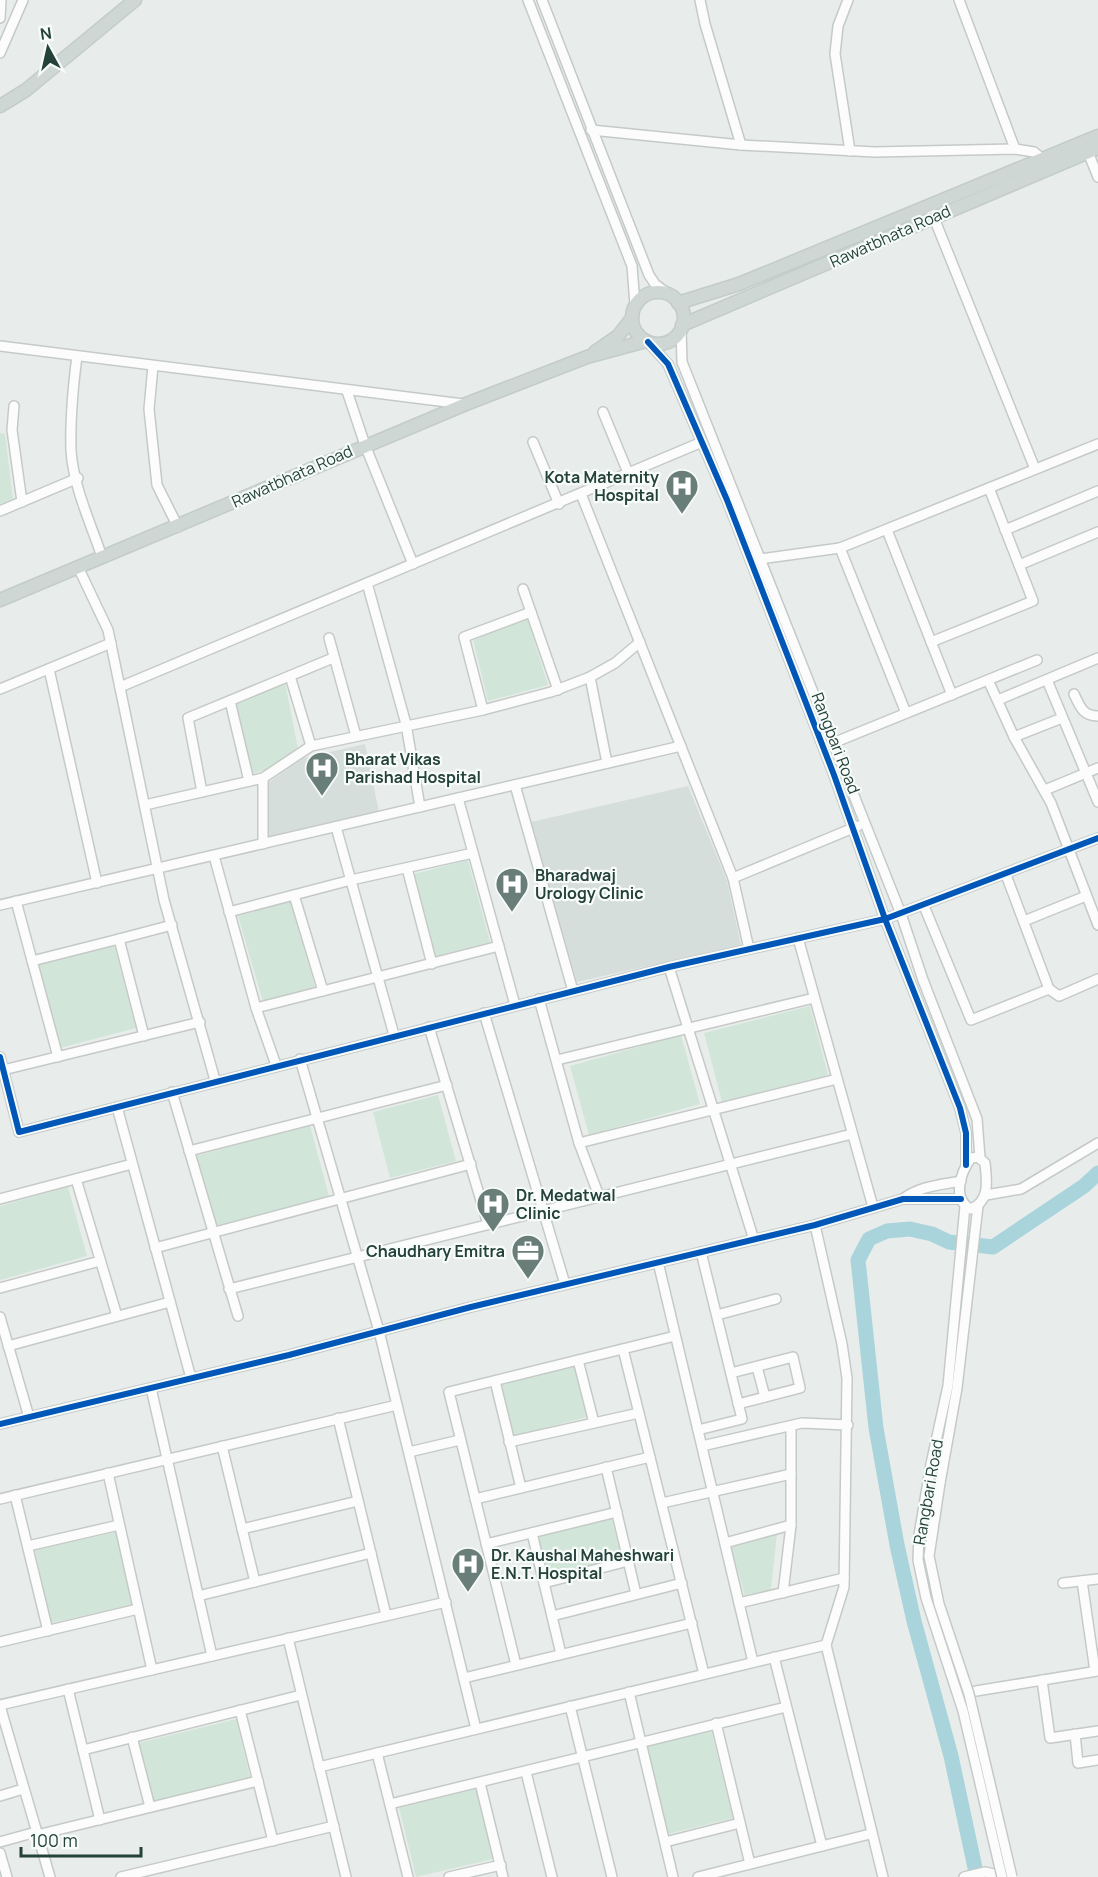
<svg xmlns="http://www.w3.org/2000/svg" width="1098" height="1877" font-family="Manrope,sans-serif">
<style>
.built{fill:#d6dedb}
.green{fill:#d1e6d8}
.lines{fill:none;stroke-linecap:round;stroke-linejoin:round}
.river{stroke:#a9d4db;stroke-width:15}
.minor-casing{stroke:#c5cac8;stroke-width:12}
.major-casing{stroke:#c3ccc9;stroke-width:15}
.minor{stroke:#fcfcfc;stroke-width:9}
.major{stroke:#cfd7d5;stroke-width:12}
.minor-bridge-casing{stroke:#c5cac8;stroke-width:12;stroke-linecap:butt}
.minor-bridge{stroke:#fcfcfc;stroke-width:9}
.cycleway-casing{stroke:#f7fbf9;stroke-width:10}
.cycleway{stroke:#0057b8;stroke-width:6}
.labels{text-anchor:middle;stroke-width:4.5;stroke-linejoin:round;paint-order:stroke}
.street-label{font-size:16px;fill:#24423a;stroke:#f7fbf9}
.poi-label{font-size:16px;font-weight:bold;fill:#24423a;stroke:#f7fbf9;text-anchor:start}
</style>
<rect width="100%" height="100%" fill="#e8edeb"/>
<g class="built">
<polygon points="365,744 379,812 268,838 269,782 304,758"/>
<polygon points="688,786 727,881 741,945 577,982 531,822"/>
</g>
<g class="green">
<polygon points="0,433 5,434 13,499 0,504"/>
<polygon points="527,618 548,685 488,701 473,640"/>
<polygon points="285,682 298,749 265,770 251,774 236,703"/>
<polygon points="468,860 490,942 436,956 414,874"/>
<polygon points="290,901 315,987 263,1002 238,916"/>
<polygon points="114,945 136,1028 60,1048 38,965"/>
<polygon points="810,1006 828,1075 722,1102 704,1033"/>
<polygon points="681,1035 700,1104 589,1135 570,1066"/>
<polygon points="438,1095 456,1161 390,1178 373,1112"/>
<polygon points="310,1125 329,1196 216,1227 196,1156"/>
<polygon points="68,1187 87,1256 0,1280 0,1206"/>
<polygon points="573,1364 587,1417 512,1437 498,1384"/>
<polygon points="611,1517 622,1558 546,1577 536,1535"/>
<polygon points="116,1532 132,1605 51,1623 35,1550"/>
<polygon points="777,1534 771,1589 745,1597 731,1546"/>
<polygon points="236,1719 250,1777 154,1801 139,1743"/>
<polygon points="711,1730 733,1818 668,1834 646,1746"/>
<polygon points="476,1789 493,1859 416,1877 399,1808"/>
</g>
<g class="lines">
<polyline class="river" points="977,1877 951,1756 914,1621 897,1545 876,1428 858,1260 869,1239 887,1231 910,1229 932,1234 949,1242 993,1247 1084,1186 1098,1173"/>
<g class="minor-casing">
<g id="minor">
<polyline points="528,0 632,266 635,305"/>
<polyline points="542,0 649,275 655,284 671,296"/>
<polyline points="700,0 705,24 741,145"/>
<polyline points="848,0 838,26 835,54 850,151"/>
<polyline points="959,0 1015,149"/>
<polyline points="0,18 1,0"/>
<polyline points="0,53 23,0"/>
<polyline points="591,130 741,145 875,152 1015,149 1034,152 1046,162"/>
<polyline points="1088,152 1098,177"/>
<polyline points="932,213 1035,469"/>
<polyline points="681,329 682,362 901,914 923,980 977,1119 980,1158"/>
<polyline points="648,342 668,364 727,500 834,775 885,919 960,1108 966,1133 966,1165"/>
<polyline points="0,346 463,404"/>
<path d="M77 356C73 387 70 418 71 450 73 486 91 524 102 557"/>
<polyline points="153,366 149,409 157,485 178,527"/>
<polyline points="347,391 365,445 413,564"/>
<polyline points="14,406 12,430 22,502"/>
<polyline points="603,412 629,475"/>
<polyline points="533,442 559,504"/>
<polyline points="581,494 733,878 749,949"/>
<polyline points="0,511 78,478"/>
<polyline points="887,530 952,695"/>
<polyline points="1005,530 1098,491"/>
<polyline points="840,548 906,713"/>
<polyline points="760,559 840,548 1098,444"/>
<polyline points="1019,565 1098,532"/>
<polyline points="78,567 108,630 164,900 215,1080"/>
<polyline points="367,583 406,724 420,807"/>
<polyline points="523,589 558,690"/>
<polyline points="329,638 356,736"/>
<polyline points="931,642 1033,601 989,488"/>
<polyline points="49,669 97,883"/>
<polyline points="290,676 311,746"/>
<polyline points="590,677 607,763"/>
<polyline points="988,680 1014,737 1051,803 1098,925"/>
<polyline points="1047,680 1098,802"/>
<polyline points="120,687 702,442"/>
<polyline points="0,689 111,643"/>
<path d="M1074 694C1080 707 1083 716 1098 716"/>
<polyline points="998,700 1098,658"/>
<polyline points="230,701 249,781"/>
<polyline points="483,710 464,637 531,612"/>
<polyline points="1014,737 1062,718"/>
<polyline points="833,743 1037,660"/>
<polyline points="515,785 573,991"/>
<polyline points="1045,790 1098,768"/>
<polyline points="202,792 188,718 333,658"/>
<polyline points="458,798 515,1005"/>
<polyline points="145,805 263,778 311,746 483,710 551,692 590,677 615,663 640,642"/>
<polyline points="336,827 394,1035"/>
<polyline points="263,844 263,778"/>
<polyline points="214,856 256,1008 276,1065"/>
<polyline points="407,868 432,964"/>
<polyline points="1006,875 1049,989 1059,996 1098,979"/>
<polyline points="733,878 858,826"/>
<polyline points="294,895 323,991"/>
<polyline points="16,901 58,1057"/>
<polyline points="0,905 681,746"/>
<polyline points="924,906 971,1020 1049,989"/>
<polyline points="229,912 351,880 473,853"/>
<polyline points="1024,921 1086,896"/>
<polyline points="798,938 873,1207"/>
<polyline points="119,939 172,925"/>
<polyline points="32,961 119,939 144,1036"/>
<polyline points="669,967 754,1240"/>
<polyline points="539,999 579,1143 599,1196"/>
<polyline points="256,1008 499,946"/>
<polyline points="484,1013 565,1284"/>
<polyline points="429,1027 488,1224"/>
<polyline points="0,1057 19,1132 669,967 885,919 1098,838"/>
<polyline points="300,1059 379,1331 476,1729"/>
<polyline points="557,1060 814,998"/>
<polyline points="3,1070 200,1022"/>
<polyline points="172,1092 238,1316"/>
<polyline points="117,1107 191,1378"/>
<polyline points="579,1143 837,1079"/>
<polyline points="189,1151 447,1085"/>
<path d="M978 1157 985 1163C987 1181 990 1201 971 1209 951 1199 961 1172 971 1158Z"/>
<polyline points="76,1179 117,1316"/>
<polyline points="986,1195 1021,1189 1098,1143"/>
<polyline points="0,1199 132,1164"/>
<path d="M903 1199C919 1186 941 1185 961 1181"/>
<polyline points="815,1225 842,1344 847,1378 844,1587 826,1645 883,1877"/>
<polyline points="155,1248 471,1164"/>
<polyline points="658,1262 753,1662"/>
<polyline points="0,1288 100,1261"/>
<polyline points="229,1289 852,1134"/>
<polyline points="717,1315 776,1299"/>
<polyline points="0,1317 29,1417"/>
<polyline points="8,1346 170,1302"/>
<polyline points="623,1349 704,1674"/>
<polyline points="578,1360 594,1423"/>
<polyline points="757,1367 765,1397"/>
<polyline points="731,1373 793,1357 800,1388 738,1404"/>
<polyline points="495,1381 521,1488"/>
<polyline points="151,1388 212,1656"/>
<polyline points="338,1418 386,1615"/>
<polyline points="0,1424 289,1355 471,1307 815,1225 903,1199 961,1199"/>
<polyline points="698,1430 742,1419 701,1252"/>
<polyline points="509,1442 639,1413"/>
<polyline points="222,1446 255,1582"/>
<polyline points="702,1446 802,1423 848,1425"/>
<polyline points="409,1452 460,1440"/>
<polyline points="931,1464 948,1386 965,1206"/>
<polyline points="606,1467 636,1594"/>
<polyline points="108,1473 152,1670"/>
<polyline points="940,1483 957,1388 978,1206"/>
<polyline points="15,1495 48,1631"/>
<polyline points="0,1499 397,1405"/>
<polyline points="475,1499 650,1457"/>
<polyline points="662,1503 791,1474"/>
<polyline points="242,1529 358,1501"/>
<polyline points="532,1533 561,1654"/>
<polyline points="725,1543 791,1525"/>
<polyline points="486,1544 617,1512"/>
<polyline points="28,1546 119,1525"/>
<polyline points="1082,1581 1095,1671"/>
<polyline points="544,1583 628,1561"/>
<polyline points="1063,1583 1098,1579"/>
<polyline points="783,1593 791,1525 791,1426"/>
<polyline points="198,1596 371,1553"/>
<polyline points="739,1603 844,1578"/>
<polyline points="552,1616 682,1583"/>
<polyline points="288,1638 346,1877"/>
<polyline points="0,1642 138,1609"/>
<polyline points="774,1657 822,1846"/>
<polyline points="516,1665 449,1392 675,1336"/>
<polyline points="464,1678 692,1623"/>
<polyline points="1042,1680 1050,1738 1098,1731"/>
<polyline points="68,1689 100,1820"/>
<polyline points="976,1691 1098,1671"/>
<polyline points="629,1692 673,1877"/>
<polyline points="0,1705 446,1602"/>
<polyline points="0,1706 50,1877"/>
<polyline points="570,1706 612,1877"/>
<polyline points="240,1710 273,1841"/>
<polyline points="716,1723 750,1864"/>
<polyline points="1075,1734 1078,1763 1098,1760"/>
<polyline points="132,1737 150,1807"/>
<polyline points="83,1750 301,1695"/>
<polyline points="377,1753 408,1877"/>
<polyline points="319,1767 826,1645"/>
<polyline points="526,1772 552,1877"/>
<polyline points="480,1783 503,1877"/>
<polyline points="0,1796 23,1789"/>
<polyline points="390,1804 786,1707"/>
<polyline points="37,1835 258,1781"/>
<polyline points="0,1842 36,1832"/>
<polyline points="665,1842 740,1823"/>
<polyline points="0,1853 7,1877"/>
<polyline points="121,1877 334,1826"/>
<polyline points="449,1877 501,1865"/>
<polyline points="698,1877 870,1834"/>
<polyline points="964,1877 985,1872 994,1874"/>
</g>
</g>
<g class="major-casing">
<g id="major">
<polyline points="0,106 26,90 135,0"/>
<circle cx="658" cy="318" r="26"/>
<polyline points="678,303 739,284 1098,136"/>
<polyline points="682,325 1098,148"/>
<polyline points="595,352 618,336 632,318"/>
<polyline points="0,600 466,404 587,357 646,341"/>
</g>
</g>
<use href="#minor" class="minor"/>
<use href="#major" class="major"/>
<g class="minor-bridge-casing">
<g id="minor-bridge">
<polyline points="931,1464 919,1535 918,1560 926,1598 963,1711 1002,1877"/>
<polyline points="940,1483 929,1556 939,1604 969,1694 1012,1877"/>
</g>
</g>
<use href="#minor-bridge" class="minor-bridge"/>
<g class="cycleway-casing">
<g id="cycleway">
<polyline points="648,342 668,364 727,500 834,775 885,919 960,1108 966,1133 966,1165"/>
<polyline points="0,1057 19,1132 669,967 885,919 1098,838"/>
<polyline points="0,1424 289,1355 471,1307 815,1225 903,1199 961,1199"/>
</g>
</g>
<use href="#cycleway" class="cycleway"/>
</g>
<defs>
<g id="hospital-pin" transform="scale(1.725)"><path d="M0 17L-7.5 6A9.5 9.5 0 1 1 7.5 6Z" fill="#697e78" stroke="#f7fbf9"/><path d="M-5-5h3v3.5h4V-5h3V5h-3V1.5h-4V5h-3Z" fill="#fff"/></g>
<g id="office-pin" transform="scale(1.725)"><path d="M0 17L-7.5 6A9.5 9.5 0 1 1 7.5 6Z" fill="#697e78" stroke="#f7fbf9"/><path d="M-6-3h4V-5.5h4V-3h4V5H-6ZM-1-4.5V-3h2v-1.5ZM-6 0V1H6V0Z" fill="#fff"/></g>
</defs>
<g fill-rule="evenodd">
<use href="#hospital-pin" x="682" y="486"/>
<use href="#hospital-pin" x="322" y="768"/>
<use href="#hospital-pin" x="512" y="884"/>
<use href="#hospital-pin" x="493" y="1204"/>
<use href="#office-pin" x="528" y="1251"/>
<use href="#hospital-pin" x="468" y="1564"/>
</g>
<g class="labels">
<g class="street-label">
<text transform="translate(890 236) rotate(-24)" y="6">Rawatbhata Road</text>
<text transform="translate(292 476) rotate(-24)" y="6">Rawatbhata Road</text>
<text transform="translate(836 743) rotate(69)" y="6">Rangbari Road</text>
<text transform="translate(928 1492) rotate(-80)" y="6">Rangbari Road</text>
</g>
<g class="poi-label">
<text x="659" y="483" text-anchor="end">Kota Maternity<tspan x="659" dy="18">Hospital</tspan></text>
<text x="345" y="765">Bharat Vikas<tspan x="345" dy="18">Parishad Hospital</tspan></text>
<text x="535" y="881">Bharadwaj<tspan x="535" dy="18">Urology Clinic</tspan></text>
<text x="516" y="1201">Dr. Medatwal<tspan x="516" dy="18">Clinic</tspan></text>
<text x="505" y="1257" text-anchor="end">Chaudhary Emitra</text>
<text x="491" y="1561">Dr. Kaushal Maheshwari<tspan x="491" dy="18">E.N.T. Hospital</tspan></text>
</g>
</g>
<g transform="translate(48 48) rotate(352)" stroke="#f7fbf9" stroke-width="4.5" paint-order="stroke">
<path d="M0-4.5L10 22L0 15L-10 22Z" fill="#24423a"/>
<text y="-9" font-size="16" font-weight="bold" text-anchor="middle" fill="#24423a">N</text>
</g>
<path d="M21 1847v9h120v-9" fill="none" stroke="#24423a" stroke-width="3"/>
<text x="30" y="1847" font-size="18" fill="#24423a" stroke="#f7fbf9" stroke-width="4.5" paint-order="stroke">100 m</text>
</svg>
